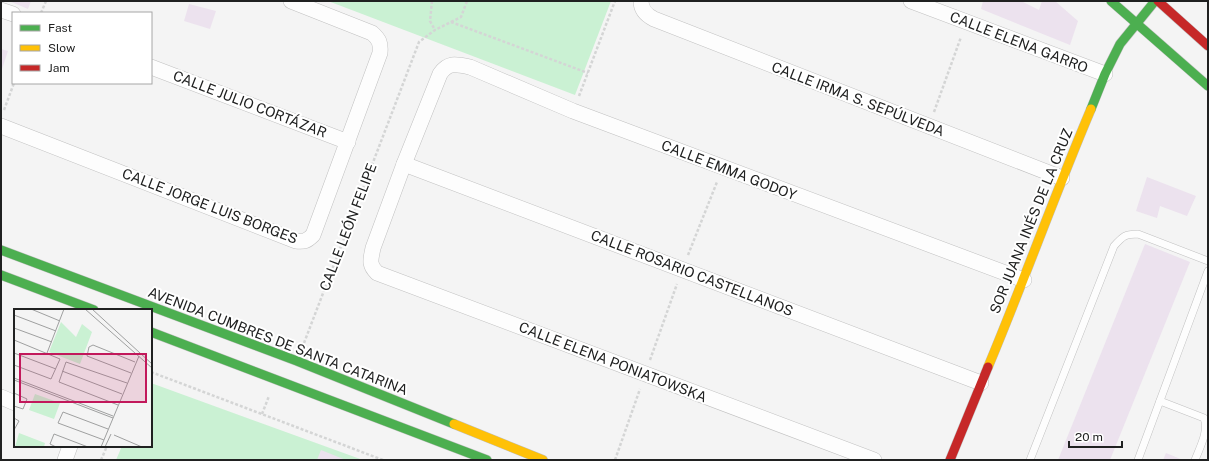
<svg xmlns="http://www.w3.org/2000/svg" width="1209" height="461" font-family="'Public Sans',sans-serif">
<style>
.green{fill:#caf1d3}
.building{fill:#ece2ee}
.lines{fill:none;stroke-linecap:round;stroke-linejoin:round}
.lane-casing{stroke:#c1c1c1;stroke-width:8}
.street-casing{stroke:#c1c1c1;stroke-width:16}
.fast-casing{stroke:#c1c1c1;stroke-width:10}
.slow-casing{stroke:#c1c1c1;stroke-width:10}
.jam-casing{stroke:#c1c1c1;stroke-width:10}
.path{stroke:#d4d5d5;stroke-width:2.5;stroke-dasharray:3 2;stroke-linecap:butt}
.lane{stroke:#fdfdfd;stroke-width:7}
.street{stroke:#fdfdfd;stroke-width:15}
.fast{stroke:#4caf50;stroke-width:9}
.slow{stroke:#ffc107;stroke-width:9}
.jam{stroke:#c62828;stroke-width:9}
.labels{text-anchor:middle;stroke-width:4;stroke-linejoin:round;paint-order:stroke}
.street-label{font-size:14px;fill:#202121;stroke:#fff}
.inset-road{fill:none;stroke:#9fa0a0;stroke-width:1}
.view{fill:#c2185b;fill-opacity:0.15;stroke:#c2185b;stroke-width:2}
.inset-edge{fill:none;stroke:#202121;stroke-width:2}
</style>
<rect width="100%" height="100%" fill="#f4f4f4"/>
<g class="green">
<polygon points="328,1 611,1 575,95"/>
<polygon points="151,383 363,460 116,460 122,446 151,446"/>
</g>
<g class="building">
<polygon points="9,1 31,1 28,9"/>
<polygon points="983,1 1021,1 1039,10 1042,1 1055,1 1078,21 1070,45 981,9"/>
<polygon points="189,4 216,11 210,29 184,21"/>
<polygon points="1,49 8,51 2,69 1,69"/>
<polygon points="1147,177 1196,196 1187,216 1160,206 1157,218 1136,211"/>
<polygon points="1145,244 1190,262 1110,460 1058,460"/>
<polygon points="321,450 346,460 317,460"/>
<polygon points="1166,453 1183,460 1163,460"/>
</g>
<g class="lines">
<g class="lane-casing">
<g id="lane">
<path d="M1160 401 1204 418C1209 431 1200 447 1195 460"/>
<path d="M1030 460 1114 246C1123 236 1125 234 1138 234L1208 261"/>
<polyline points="1138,460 1208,271"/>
</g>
</g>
<g class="street-casing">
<g id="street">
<path d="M641 1C641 10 646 15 654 19L1062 178"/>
<polyline points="911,1 1105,74"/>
<polyline points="1,10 13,14"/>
<polyline points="151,67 348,142"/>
<path d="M1 126 296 241C304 242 307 241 313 235L380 53C381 43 379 39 372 33L291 1"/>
<polyline points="404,164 981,383"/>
<polyline points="1,397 15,403"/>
<polyline points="65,460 70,446"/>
<path d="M874 460 377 273C368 264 371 259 373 248L404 164 440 74C448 62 456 64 470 67L573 111 1024 280"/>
</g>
</g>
<g class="fast-casing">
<g id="fast">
<polyline points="1111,1 1208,86"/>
<polyline points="1091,109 1105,74 1120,44 1155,1"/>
<polyline points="1,250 297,361 454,424"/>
<polyline points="1,275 94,310"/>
<polyline points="151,332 487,460"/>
</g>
</g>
<g class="slow-casing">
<g id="slow">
<path d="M988 367C1024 281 1055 194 1091 109"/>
<polyline points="454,424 543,460"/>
</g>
</g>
<g class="jam-casing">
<g id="jam">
<polyline points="1158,1 1208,46"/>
<polyline points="950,460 988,367"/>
</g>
</g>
<g class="path">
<polyline points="432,1 430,21 435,30"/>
<polyline points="41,13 46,1"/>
<polyline points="451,22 461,17 467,1"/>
<polyline points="579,96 615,1"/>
<polyline points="4,110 14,83"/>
<polyline points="934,112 961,37"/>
<polyline points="688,255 717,182"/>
<polyline points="304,343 419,42 435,30 451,22 588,73"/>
<polyline points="650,360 677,284"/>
<polyline points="151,372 383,460"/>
<polyline points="262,414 269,396"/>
<polyline points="101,460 107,446"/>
<polyline points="615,460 640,389"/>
</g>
<use href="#lane" class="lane"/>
<use href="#street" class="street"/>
<use href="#fast" class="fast"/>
<use href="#slow" class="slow"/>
<use href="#jam" class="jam"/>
</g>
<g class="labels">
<g class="street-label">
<text transform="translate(1019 42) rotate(21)" y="5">CALLE ELENA GARRO</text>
<text transform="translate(858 99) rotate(21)" y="5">CALLE IRMA S. SEPÚLVEDA</text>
<text transform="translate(250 104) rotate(21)" y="5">CALLE JULIO CORTÁZAR</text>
<text transform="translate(729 170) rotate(21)" y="5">CALLE EMMA GODOY</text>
<text transform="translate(210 206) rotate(21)" y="5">CALLE JORGE LUIS BORGES</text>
<text transform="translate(1031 221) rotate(-68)" y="5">SOR JUANA INÉS DE LA CRUZ</text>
<text transform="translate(348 227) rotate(-69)" y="5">CALLE LEÓN FELIPE</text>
<text transform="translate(692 273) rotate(21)" y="5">CALLE ROSARIO CASTELLANOS</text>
<text transform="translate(278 341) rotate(21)" y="5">AVENIDA CUMBRES DE SANTA CATARINA</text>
<text transform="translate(613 362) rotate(21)" y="5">CALLE ELENA PONIATOWSKA</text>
</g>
</g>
<g transform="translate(14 309)">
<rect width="138" height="138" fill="#f4f4f4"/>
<path d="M47 13 62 28 68 15 78 23 66 55 35 43ZM21 85 46 94 40 110 15 101ZM5 124 31 134 30 138H1Z" fill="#caf1d3"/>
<path class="inset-road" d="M17 0 46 12M71 0 138 59M78 0 138 55M0 6 42 22M0 19 38 33M0 31 46 50 37 70 0 56M0 44 42 60M33 44 50 0M48 62 108 85M117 64 73 47 75 38 79 36 121 53M0 69 99 107M0 71 99 109M0 84 13 90 9 100 0 97M104 96 45 73 52 53 113 74M0 109 5 112 0 121M100 126 128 138M90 131 44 114 49 103 94 120M42 138 36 135 40 125 74 138M87 138 125 47M91 138 97 125"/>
<path class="view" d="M6 45H132V93H6Z"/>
<rect width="138" height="138" class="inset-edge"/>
</g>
<rect width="1209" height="461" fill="none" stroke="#202121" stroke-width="4"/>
<rect x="12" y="12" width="140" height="72" fill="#ffffff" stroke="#a6a6a6"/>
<rect x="20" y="25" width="20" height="6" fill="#4caf50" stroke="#a6a6a6"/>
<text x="48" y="32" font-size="12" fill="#202121">Fast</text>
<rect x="20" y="45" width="20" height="6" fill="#ffc107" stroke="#a6a6a6"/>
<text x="48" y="52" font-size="12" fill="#202121">Slow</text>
<rect x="20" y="65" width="20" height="6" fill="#c62828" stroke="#a6a6a6"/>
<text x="48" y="72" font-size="12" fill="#202121">Jam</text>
<path d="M1069 441v6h53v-6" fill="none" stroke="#202121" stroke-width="2"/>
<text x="1075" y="441" font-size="12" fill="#202121" stroke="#ffffff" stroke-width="3" paint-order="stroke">20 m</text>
</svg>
